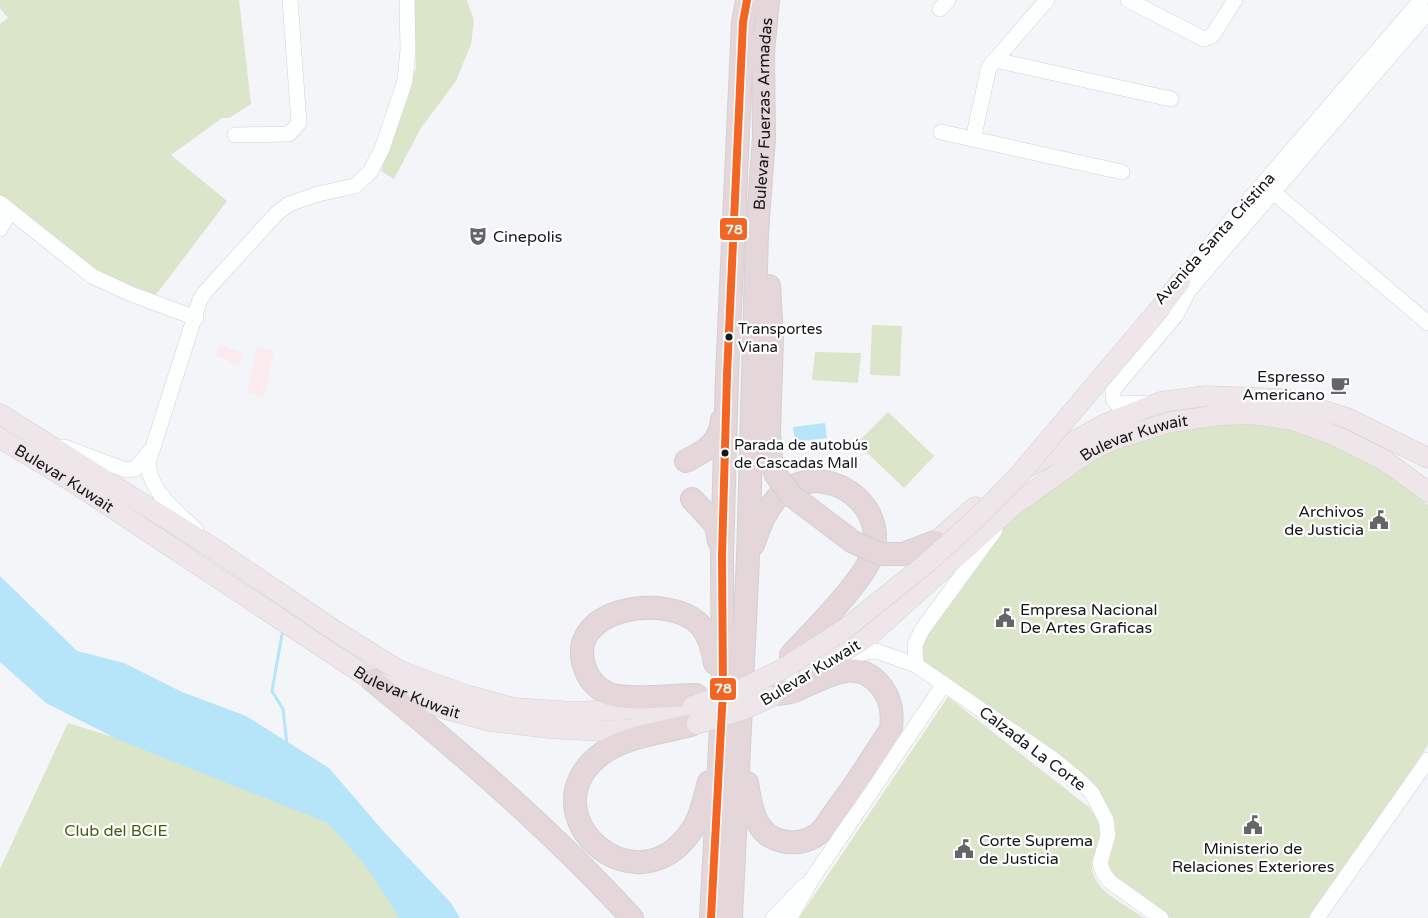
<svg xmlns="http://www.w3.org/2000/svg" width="1428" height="918" font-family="'Varela Round',sans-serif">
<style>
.commercial{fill:#f9ebee}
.green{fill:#dae5ca}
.water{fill:#b6e4f9}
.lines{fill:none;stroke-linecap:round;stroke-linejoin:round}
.stream{stroke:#b6e4f9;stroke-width:3}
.minor-casing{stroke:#d0d2d4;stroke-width:16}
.major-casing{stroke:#d1d1d3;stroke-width:21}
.highway-casing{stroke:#d1d1d3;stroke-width:24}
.minor{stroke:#fdfefe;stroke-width:15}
.major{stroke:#eee6e9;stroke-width:20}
.highway{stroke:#e4d6d9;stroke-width:22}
.major-bridge-casing{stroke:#d1d1d3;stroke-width:21;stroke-linecap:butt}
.highway-bridge-casing{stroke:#d1d1d3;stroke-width:24;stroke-linecap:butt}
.major-bridge{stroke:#eee6e9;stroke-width:20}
.highway-bridge{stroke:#e4d6d9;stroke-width:22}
.bus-1-casing{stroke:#fff;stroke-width:11}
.bus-1{stroke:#f26522;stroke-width:8}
.bus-dot{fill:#161719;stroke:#fff;stroke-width:2}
.labels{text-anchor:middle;stroke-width:4.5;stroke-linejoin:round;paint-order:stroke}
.bus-label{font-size:15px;fill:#161719;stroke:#fff;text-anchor:start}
.street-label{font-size:16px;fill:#161719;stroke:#fff}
.poi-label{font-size:16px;fill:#161719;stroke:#fff;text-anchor:start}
.park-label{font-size:16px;fill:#475b0e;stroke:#fff}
.line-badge{stroke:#fff;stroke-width:2}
.badge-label{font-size:14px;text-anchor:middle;font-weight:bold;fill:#fff}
</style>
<rect width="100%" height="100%" fill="#f3f5f8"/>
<g class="commercial">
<polygon points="220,344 243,354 238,365 215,355"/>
<polygon points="257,347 274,351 264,397 247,393"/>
</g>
<g class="green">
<polygon points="0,0 239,0 251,104 229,118 222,118 171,155 227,201 155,296 104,277 0,196 0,24 8,18 0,8"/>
<polygon points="413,0 467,0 474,21 471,44 456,81 421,128 394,179 381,171 416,68"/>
<polygon points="872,325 902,326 900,376 870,375"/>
<polygon points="815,352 861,353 858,383 812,380"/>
<polygon points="888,412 934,456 904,488 857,443"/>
<path d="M1234 423C1245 424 1257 423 1269 425 1328 432 1382 469 1428 505V745L1312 918H1171L1113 875C1103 856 1113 851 1115 833 1117 817 1107 805 1099 793L922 661 921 639 1015 507 1089 458 1185 425Z"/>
<path d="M948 697 1090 808C1093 813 1099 819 1100 824 1106 844 1083 858 1096 880 1105 896 1129 907 1144 918H799Z"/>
<polygon points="68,723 248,779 313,808 404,880 425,918 0,918 0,869"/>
</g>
<g class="water">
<polygon points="825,423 827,438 795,442 793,427"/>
<polygon points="0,576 77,651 124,663 182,692 246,716 329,768 384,832 451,903 460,918 399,918 367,867 328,823 119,740 46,703 0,662"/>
</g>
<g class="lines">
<polyline class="stream" points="283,629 272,691 283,709 287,745"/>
<g class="minor-casing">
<g id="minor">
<polyline points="1128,0 1204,39 1212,36 1235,0"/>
<polyline points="940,9 948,0"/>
<polyline points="995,60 1171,99"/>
<polyline points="941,132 1122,172"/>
<polyline points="235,135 289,134 299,123 290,0"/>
<polyline points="973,139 989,67 1047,0"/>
<polyline points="1273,192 1428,323"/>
<polyline points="0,203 92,276 131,294 196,318"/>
<polyline points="0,229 10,211"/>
<polyline points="1172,289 1421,0"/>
<polyline points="1145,403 1117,404 1113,399 1113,390 1176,315 1189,290 1428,12"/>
<polyline points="64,447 126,470 135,469 150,451"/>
<path d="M196 530C176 510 150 493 148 463L200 300 205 292 277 213 289 204 318 194 355 186 370 172 382 149 405 81 408 50 407 0"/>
<polyline points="842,660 866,652 876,651 916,665 1053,759 1080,781 1092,793 1106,820 1108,835 1100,863 1103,872 1109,881 1161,918"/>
<polyline points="916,665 915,645 922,630 995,530"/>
<polyline points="773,918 804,886"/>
<polyline points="790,918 812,879 944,684"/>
<polyline points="1317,918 1428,760"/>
</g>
</g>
<g class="major-casing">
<g id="major">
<polyline points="1161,307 1180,282"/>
<polyline points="0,414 216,550 340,634 400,671 469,696 514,708 574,712 618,710 656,704"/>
<path id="s1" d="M0 438 73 482 372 680 446 709 490 721 549 728 600 731 651 728"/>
<polyline points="1026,468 1105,424 1161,402 1206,396 1286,399 1347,418 1428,458"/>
<polyline points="924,552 975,507"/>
<path id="s2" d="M808 676 869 636 1014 505 1088 452 1116 439 1171 422 1220 415 1252 414 1293 420 1336 436 1384 460 1428 492"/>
<polyline points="641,716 693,706"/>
</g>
</g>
<g class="highway-casing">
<g id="highway">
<polyline points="769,286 772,338 769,431 771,459"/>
<path d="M686 461C705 451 719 444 722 420"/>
<polyline points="692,499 716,525 719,541"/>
<path d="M753 545C759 528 766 508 780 495 822 458 890 502 872 555 863 582 812 632 791 655"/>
<polyline points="881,554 903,554 935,542"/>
<path d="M372 680C463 754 552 831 632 918"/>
<path d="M696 695C675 695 628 701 609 694 599 690 590 681 586 671 560 608 668 591 700 625 710 636 712 650 715 663"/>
<path d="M691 725C662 733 624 736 600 755 524 814 640 918 695 825 702 812 705 796 709 782"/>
<path d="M747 783C751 806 754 835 782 841 794 844 808 842 818 834 825 828 830 819 835 812 855 786 873 757 891 729 893 712 891 699 880 685 855 655 824 679 796 690 791 693 784 693 777 694"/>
<polyline points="711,918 723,690 722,556 727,375 743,22 747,0"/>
<path id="s3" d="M731 918 748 558 757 232 764 138 763 54 768 0"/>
</g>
</g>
<use href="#minor" class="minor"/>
<use href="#major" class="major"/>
<use href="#highway" class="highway"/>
<g class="major-bridge-casing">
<g id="major-bridge">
<polyline points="693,706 739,690 781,670 845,629 927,563 981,514 1019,475 1161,307"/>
<polyline points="697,724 745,709 771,697"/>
</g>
</g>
<g class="highway-bridge-casing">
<polyline id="highway-bridge" points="771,459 776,475 791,495 853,542 881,554"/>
</g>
<use href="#major-bridge" class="major-bridge"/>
<use href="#highway-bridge" class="highway-bridge"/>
<g class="bus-1-casing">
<polyline id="bus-1" points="711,918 723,690 722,556 727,375 743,22 747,0"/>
</g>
<use href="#bus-1" class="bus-1"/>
</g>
<defs>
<g id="theatre-bare" transform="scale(1.5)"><path d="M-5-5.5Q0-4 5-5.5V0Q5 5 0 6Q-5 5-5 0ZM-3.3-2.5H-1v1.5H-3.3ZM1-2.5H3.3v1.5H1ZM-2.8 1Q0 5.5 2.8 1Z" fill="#636567" stroke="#fff" stroke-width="2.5" paint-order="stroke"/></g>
<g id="cafe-bare" transform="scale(1.5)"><path d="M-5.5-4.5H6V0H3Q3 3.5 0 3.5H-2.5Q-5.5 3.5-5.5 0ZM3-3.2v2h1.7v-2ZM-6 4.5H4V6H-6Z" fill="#636567" stroke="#fff" stroke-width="2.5" paint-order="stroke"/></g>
<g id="civic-bare" transform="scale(1.5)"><path d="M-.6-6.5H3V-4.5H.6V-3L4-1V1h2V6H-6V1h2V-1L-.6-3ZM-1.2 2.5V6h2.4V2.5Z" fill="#636567" stroke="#fff" stroke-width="2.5" paint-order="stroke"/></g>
</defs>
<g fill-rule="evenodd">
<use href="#theatre-bare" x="478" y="236"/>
<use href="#cafe-bare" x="1340" y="385"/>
<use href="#civic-bare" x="1379" y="520"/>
<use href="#civic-bare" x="1005" y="618"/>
<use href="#civic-bare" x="1253" y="825"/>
<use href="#civic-bare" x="964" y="849"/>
</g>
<g class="bus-dot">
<circle cx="729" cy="337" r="4.5"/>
<circle cx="725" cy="453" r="4.5"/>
</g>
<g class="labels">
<g class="bus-label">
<text x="738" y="334">Transportes<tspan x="738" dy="18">Viana</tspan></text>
<text x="734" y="450">Parada de autobús<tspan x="734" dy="18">de Cascadas Mall</tspan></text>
</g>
<g class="street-label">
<text dy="6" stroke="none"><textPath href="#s3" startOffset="805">Bulevar Fuerzas Armadas</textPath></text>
<text transform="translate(1214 238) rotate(-48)" y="6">Avenida Santa Cristina</text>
<text dy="6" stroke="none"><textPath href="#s2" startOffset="408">Bulevar Kuwait</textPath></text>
<text dy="6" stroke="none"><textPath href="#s1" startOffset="76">Bulevar Kuwait</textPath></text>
<text transform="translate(810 672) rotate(-31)" y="6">Bulevar Kuwait</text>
<text dy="6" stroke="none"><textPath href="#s1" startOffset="481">Bulevar Kuwait</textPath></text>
<text transform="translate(1033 748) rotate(37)" y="6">Calzada La Corte</text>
</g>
<g class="poi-label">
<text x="493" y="242">Cinepolis</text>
<text x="1325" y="382" text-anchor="end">Espresso<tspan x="1325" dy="18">Americano</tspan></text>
<text x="1364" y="517" text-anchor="end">Archivos<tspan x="1364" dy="18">de Justicia</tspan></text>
<text x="1020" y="615">Empresa Nacional<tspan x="1020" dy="18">De Artes Graficas</tspan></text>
<text x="979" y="846">Corte Suprema<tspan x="979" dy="18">de Justicia</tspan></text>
<text x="1253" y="854" text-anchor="middle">Ministerio de<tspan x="1253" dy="18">Relaciones Exteriores</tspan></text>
</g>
<g class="park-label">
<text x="116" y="836">Club del BCIE</text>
</g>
</g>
<g class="line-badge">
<rect x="719" y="217" width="29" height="24" rx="5" fill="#f26522"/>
<rect x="709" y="677" width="28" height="24" rx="5" fill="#f26522"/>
</g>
<g class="badge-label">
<text x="734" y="234">78</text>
<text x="723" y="693">78</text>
</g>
</svg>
